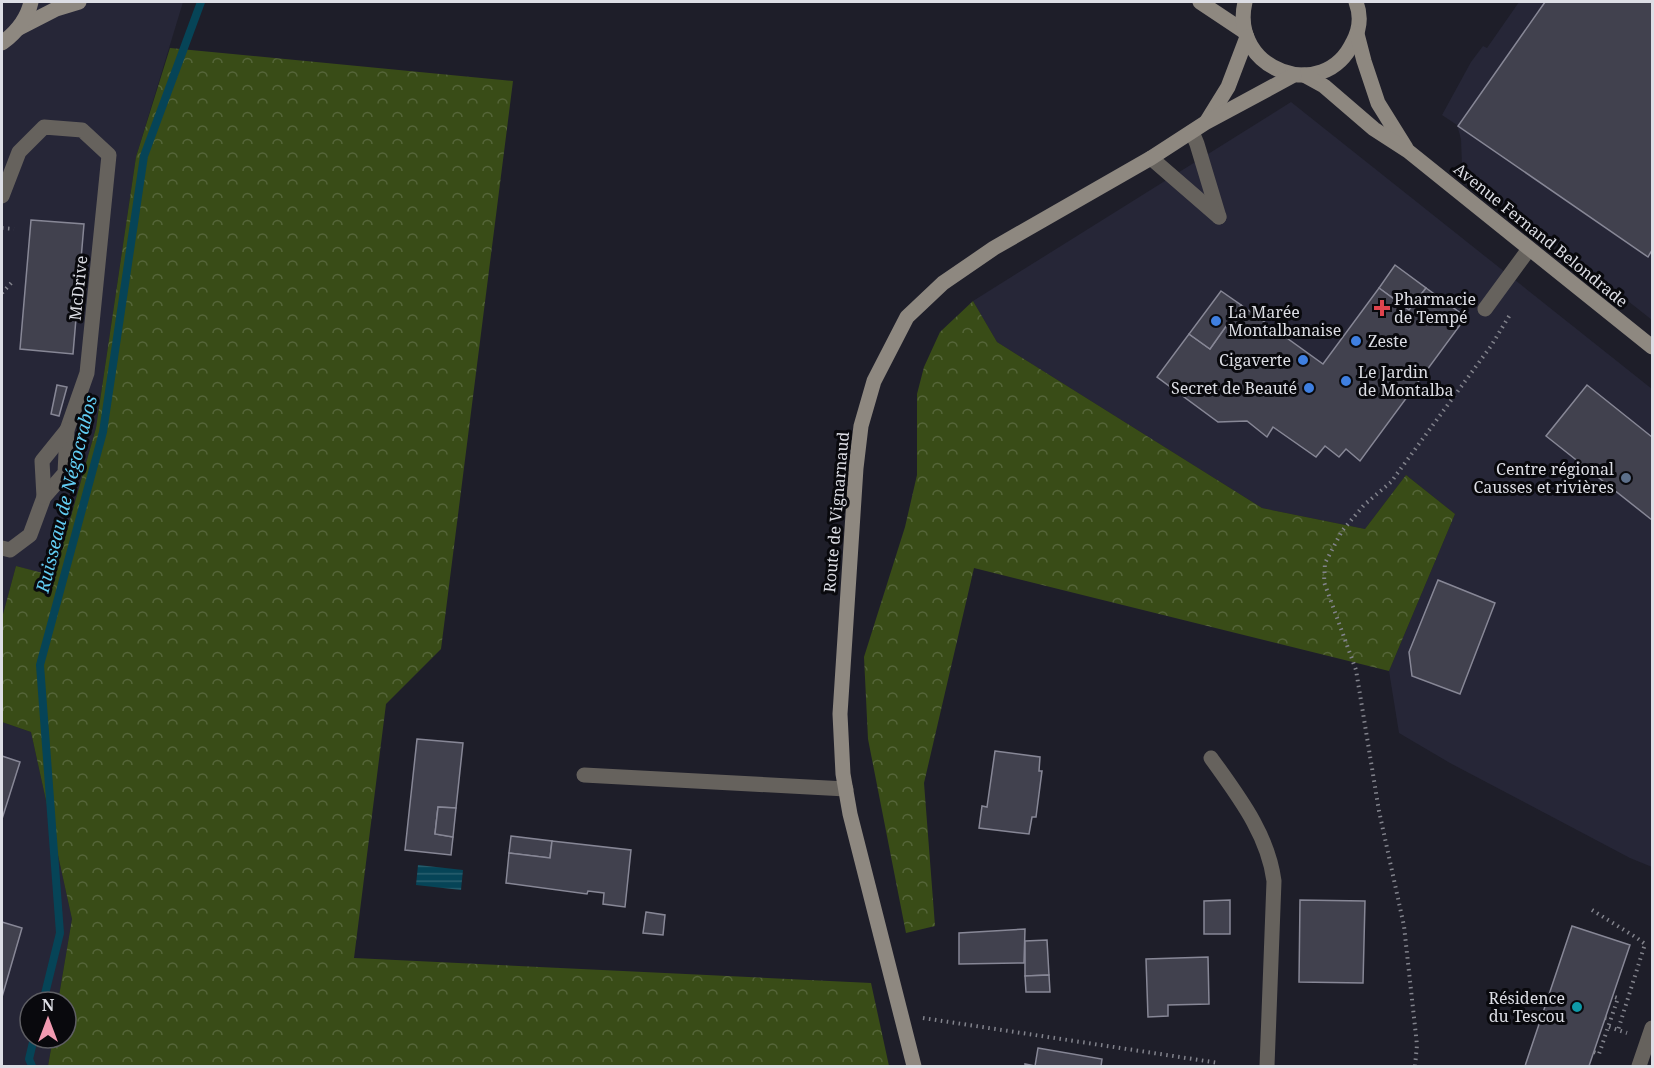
<svg xmlns="http://www.w3.org/2000/svg" width="1654" height="1068" font-family="'Noto Serif',serif">
<style>
.built{fill:#262637}
.forest{fill:url(#forest-crowns)}
.water{fill:url(#water-rules)}
.lines{fill:none;stroke-linecap:round;stroke-linejoin:round}
.stream{stroke:#064457;stroke-width:8}
.building{fill:#41414e;stroke:#878796;stroke-width:1.5}
.path{stroke:#82838c;stroke-width:4;stroke-dasharray:1.5 4.5;stroke-linecap:butt}
.lane{stroke:#66625d;stroke-width:15}
.street{stroke:#66625d;stroke-width:15}
.secondary{stroke:#8e8880;stroke-width:15}
.health-dot{fill:#e0444e;stroke:#09090d;stroke-width:2}
.shop-dot{fill:#3f7fe0;stroke:#09090d;stroke-width:2}
.service-dot{fill:#5c6f8a;stroke:#09090d;stroke-width:2}
.culture-dot{fill:#0f9aa8;stroke:#09090d;stroke-width:2}
.labels{text-anchor:middle;stroke-width:6;stroke-linejoin:round;paint-order:stroke}
.street-label{font-size:16px;fill:#dddee5;stroke:#09090d}
.poi-label{font-size:16px;fill:#dddee5;stroke:#09090d;text-anchor:start}
.water-label{font-size:18px;font-style:italic;fill:#62cdf3;stroke:#09090d}
</style>
<defs>
<pattern id="forest-crowns" width="20" height="18" patternUnits="userSpaceOnUse" patternTransform="scale(1.5)"><rect width="20" height="18" fill="#394c17"/><path d="M2 6a3 3 0 1 1 6 0M12 15a3 3 0 1 1 6 0" fill="none" stroke="#556539"/></pattern>
<pattern id="water-rules" width="6" height="5" patternUnits="userSpaceOnUse" patternTransform="scale(1.5)"><rect width="6" height="5" fill="#064457"/><path d="M0 2.5h6" fill="none" stroke="#2a5f6f"/></pattern>
</defs>
<rect width="100%" height="100%" fill="#1e1e29"/>
<g class="built">
<polygon points="2,2 183,2 136,157 96,428 54,577 16,566 2,618"/>
<polygon points="1519,2 1652,2 1652,320 1471,177 1462,167 1461,139 1457,125 1442,115 1471,62 1483,46 1487,48"/>
<polygon points="1291,102 1652,389 1652,867 1630,858 1450,763 1399,733 1389,671 1455,514 1406,475 1365,529 1262,508 997,342 973,301"/>
<polygon points="2,722 31,732 72,919 58,1002 30,1002 30,1038 53,1038 48,1066 2,1066"/>
</g>
<g class="forest">
<polygon points="170,48 513,81 441,649 386,704 354,958 871,983 889,1066 48,1066 53,1038 66,1038 66,1002 58,1002 72,919 31,732 2,722 2,618 16,566 54,576 96,428 136,157"/>
<polygon points="973,301 997,342 1262,508 1365,529 1406,475 1455,514 1389,671 974,568 924,783 935,926 906,933 868,739 864,657 905,527 917,475 917,394 924,367 940,332"/>
</g>
<polygon class="water" points="418,865 463,870 461,890 416,885"/>
<g class="lines">
<g class="stream">
<polyline points="43,1002 60,933 40,665 103,432 144,156 201,2"/>
<polyline points="32,1066 29,1059 34,1038"/>
</g>
</g>
<g class="building">
<polygon points="1545,2 1652,2 1652,250 1648,257 1458,126"/>
<polygon points="31,220 84,224 73,354 20,349"/>
<polygon points="1395,265 1426,288 1409,310 1379,288"/>
<polygon points="1379,288 1409,310 1426,288 1466,317 1360,461 1346,449 1339,457 1325,446 1316,457 1273,427 1267,437 1247,421 1218,422 1157,377 1189,334 1210,349 1241,305 1323,364"/>
<polygon points="1221,291 1241,305 1210,349 1189,334"/>
<polygon points="57,385 67,387 59,416 51,414"/>
<polygon points="1587,385 1652,437 1652,520 1546,436"/>
<polygon points="1438,580 1495,603 1460,694 1412,676 1409,652"/>
<polygon points="417,739 463,743 456,808 438,807 435,834 453,837 451,855 405,850"/>
<polygon points="995,751 1040,757 1039,771 1042,771 1036,817 1032,817 1029,834 979,828 982,806 987,807"/>
<polygon points="2,756 20,762 2,819"/>
<polygon points="438,807 456,808 453,837 435,834"/>
<polygon points="511,836 552,841 550,858 509,853"/>
<polygon points="552,841 631,850 625,907 603,904 604,893 588,891 587,894 506,883 509,853 550,858"/>
<polygon points="1230,900 1230,934 1204,934 1204,901"/>
<polygon points="1300,900 1365,901 1363,983 1299,982"/>
<polygon points="646,912 665,915 663,935 643,933"/>
<polygon points="2,922 22,928 2,997"/>
<polygon points="1572,926 1630,945 1589,1066 1525,1066"/>
<polygon points="1025,929 1024,963 959,964 959,933"/>
<polygon points="1047,940 1049,975 1025,976 1025,941"/>
<polygon points="1208,957 1209,1004 1168,1005 1168,1016 1148,1017 1146,959"/>
<polygon points="1049,975 1050,992 1026,992 1025,976"/>
<polygon points="1038,1048 1102,1059 1101,1066 1025,1066 1025,1064 1035,1066"/>
</g>
<g class="lines">
<g class="path">
<polyline points="2,228 14,229"/>
<polyline points="2,293 14,280"/>
<polyline points="1592,910 1637,938 1645,944 1618,1030"/>
<polyline points="923,1018 1219,1063"/>
<polyline points="1605,1018 1611,1019"/>
<polyline points="1609,1027 1627,1033"/>
<polyline points="1594,1052 1599,1054 1618,998 1612,996"/>
<polyline points="1415,1066 1417,1045 1404,926 1379,811 1356,670 1324,582 1325,563 1342,531 1364,505 1391,482 1491,346 1511,313"/>
</g>
<g class="lane">
<polyline points="1192,132 1197,144 1219,217"/>
<polyline points="1151,158 1219,217"/>
<polyline points="2,196 19,152 44,127 82,130 109,155 87,373 67,430 65,473 44,497 30,535 10,550 2,548"/>
<polyline points="1485,309 1529,249"/>
<polyline points="44,497 42,461 67,430"/>
<polyline points="584,775 846,789"/>
</g>
<g class="street">
<path d="M1211 758C1238 796 1268 834 1274 881L1267 1066"/>
<polyline points="1639,1066 1652,1028"/>
</g>
<g class="secondary">
<polyline points="1200,2 1245,32"/>
<path d="M1245 2C1229 70 1324 105 1353 42 1360 29 1361 15 1356 2"/>
<polyline points="19,28 56,9 79,2"/>
<polyline points="1357,34 1364,61 1378,103 1406,148"/>
<path d="M2 43C17 32 27 20 31 2"/>
<polyline points="1304,75 1324,86 1374,129 1408,151 1652,347"/>
<polyline points="1207,121 1228,87 1247,37"/>
<polyline points="914,1066 850,814 843,774 840,714 856,468 861,426 874,381 907,317 943,283 994,248 1151,158 1205,123 1294,75"/>
</g>
</g>
<path class="health-dot" d="M1379 299h6v6h6v6h-6v6h-6v-6h-6v-6h6z"/>
<g class="shop-dot">
<circle cx="1216" cy="321" r="6"/>
<circle cx="1356" cy="341" r="6"/>
<circle cx="1303" cy="360" r="6"/>
<circle cx="1346" cy="381" r="6"/>
<circle cx="1309" cy="388" r="6"/>
</g>
<circle class="service-dot" cx="1626" cy="478" r="6"/>
<circle class="culture-dot" cx="1577" cy="1007" r="6"/>
<g class="labels">
<g class="street-label">
<text transform="translate(1541 235) rotate(39)" y="6">Avenue Fernand Belondrade</text>
<text transform="translate(78 288) rotate(-84)" y="6">McDrive</text>
<text transform="translate(836 512) rotate(-85)" y="6">Route de Vignarnaud</text>
</g>
<g class="poi-label">
<text x="1394" y="305">Pharmacie<tspan x="1394" dy="18">de Tempé</tspan></text>
<text x="1228" y="318">La Marée<tspan x="1228" dy="18">Montalbanaise</tspan></text>
<text x="1368" y="347">Zeste</text>
<text x="1291" y="366" text-anchor="end">Cigaverte</text>
<text x="1358" y="378">Le Jardin<tspan x="1358" dy="18">de Montalba</tspan></text>
<text x="1297" y="394" text-anchor="end">Secret de Beauté</text>
<text x="1614" y="475" text-anchor="end">Centre régional<tspan x="1614" dy="18">Causses et rivières</tspan></text>
<text x="1565" y="1004" text-anchor="end">Résidence<tspan x="1565" dy="18">du Tescou</tspan></text>
</g>
<g class="water-label">
<text transform="translate(67 494) rotate(-76)" y="6">Ruisseau de Négocrabos</text>
</g>
</g>
<rect width="1654" height="1068" fill="none" stroke="#dddee5" stroke-width="6"/>
<g transform="translate(48 1020)"><circle r="28" fill="#09090d" stroke="#5e5e63" stroke-width="1.5"/>
<path d="M0-4.5L10 22L0 15L-10 22Z" fill="#f19ab1"/>
<text y="-9" font-size="16" font-weight="bold" text-anchor="middle" fill="#dddee5">N</text>
</g>
</svg>
